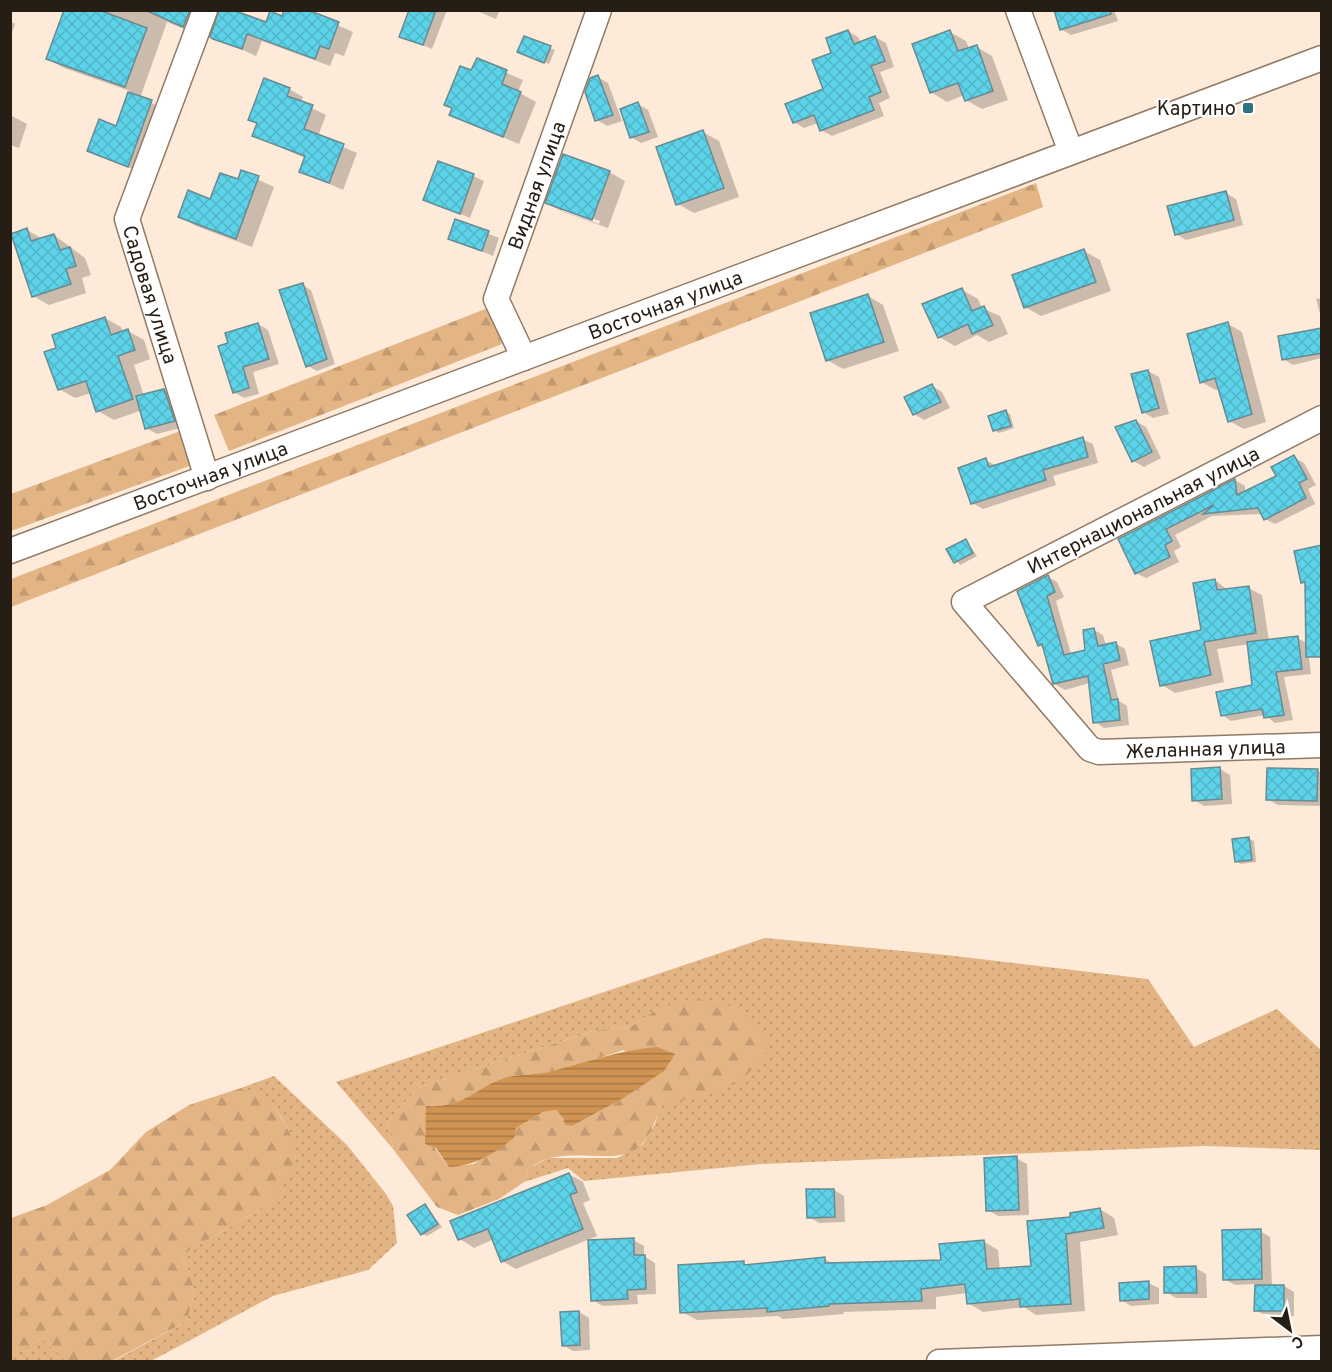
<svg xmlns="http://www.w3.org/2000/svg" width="1332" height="1372" font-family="Overpass,sans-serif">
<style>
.grass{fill:url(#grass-dots)}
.forest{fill:url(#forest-firs);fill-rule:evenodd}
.water{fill:url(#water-rules)}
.shadow{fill:#0003;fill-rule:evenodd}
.building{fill:url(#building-cross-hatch);stroke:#688b93;stroke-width:1.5}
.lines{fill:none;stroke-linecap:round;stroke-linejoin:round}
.minor-casing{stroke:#917b66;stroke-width:27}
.minor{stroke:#fff;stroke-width:24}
.poi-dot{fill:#2d7380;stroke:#fff;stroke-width:2}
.labels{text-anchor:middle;stroke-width:4.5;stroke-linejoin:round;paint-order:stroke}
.poi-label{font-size:20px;fill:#261d15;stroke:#fff;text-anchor:end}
.street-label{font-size:20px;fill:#261d15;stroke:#fff}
</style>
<defs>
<pattern id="grass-dots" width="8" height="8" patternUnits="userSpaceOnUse" patternTransform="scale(1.5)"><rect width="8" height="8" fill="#e3b484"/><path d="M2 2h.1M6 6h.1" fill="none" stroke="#c39a71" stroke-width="1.8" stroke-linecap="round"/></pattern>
<pattern id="forest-firs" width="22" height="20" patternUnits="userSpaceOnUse" patternTransform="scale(1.5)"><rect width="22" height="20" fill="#e3b484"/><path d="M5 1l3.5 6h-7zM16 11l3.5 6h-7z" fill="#c39a71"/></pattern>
<pattern id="water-rules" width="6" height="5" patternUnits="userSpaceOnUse" patternTransform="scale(1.5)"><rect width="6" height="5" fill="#d09352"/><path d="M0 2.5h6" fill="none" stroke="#a97743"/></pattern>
<pattern id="building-cross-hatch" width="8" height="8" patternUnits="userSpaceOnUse" patternTransform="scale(1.5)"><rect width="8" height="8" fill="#5cd3e9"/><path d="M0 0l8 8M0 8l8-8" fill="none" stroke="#50b5c7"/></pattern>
</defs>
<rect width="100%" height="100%" fill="#feead8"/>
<g class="grass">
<polygon points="765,938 946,955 1148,979 1194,1047 1277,1009 1321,1050 1321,1150 1204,1146 761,1164 584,1181 568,1168 524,1182 528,1169 548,1158 617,1158 643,1144 655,1124 660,1104 658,1009 630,1027 596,1030 418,1088 388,1121 393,1149 336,1082"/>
<path d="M274 1076 347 1145 386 1194 393 1206 397 1243 368 1270 273 1296 151 1361 112 1362 187 1321 195 1290 182 1255 274 1201 290 1133C276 1107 271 1096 241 1088Z"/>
<polygon points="42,1338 67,1361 11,1361 10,1357"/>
</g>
<g class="forest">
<polygon points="1036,183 1043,207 11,607 11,579"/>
<polygon points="488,308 502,344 229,451 214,415"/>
<polygon points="183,430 195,464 11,531 11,494"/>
<path d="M689 999C738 1004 743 1005 770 1047 737 1096 713 1093 660 1104 642 1181 603 1146 549 1158 542 1160 534 1165 528 1169L524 1182 499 1199 458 1215 437 1207 418 1182 393 1149 388 1121 418 1088 596 1030 630 1027 658 1009ZM624 1050 640 1086 622 1099 572 1126 565 1125 563 1118 556 1110 543 1112 516 1128 474 1164 449 1167 425 1135 427 1106C467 1108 474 1087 507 1077 519 1074 532 1075 544 1073 571 1067 597 1059 624 1050Z"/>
<polygon points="241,1088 258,1093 272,1102 290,1133 294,1150 293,1168 274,1201 182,1255 195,1290 187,1321 112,1361 65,1361 42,1338 11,1357 11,1218 47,1205 110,1170 146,1132 189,1105"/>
</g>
<path class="water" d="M657 1047 675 1054 664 1071 622 1099 572 1126 565 1125 563 1118 556 1110 543 1112 516 1128 514 1138C493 1154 475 1166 449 1167L436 1148 425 1144 426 1106C467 1108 474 1087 507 1077 520 1074 535 1075 548 1072 585 1063 619 1050 657 1047Z"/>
<g class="shadow">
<polygon points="105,10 193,10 199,35 167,22 140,98 162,108 138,171 88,151 117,128 130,91 64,68 48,59"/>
<polygon points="303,10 353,32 344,56 335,53 330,66 262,41 256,56 212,36 267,24"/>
<polygon points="411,10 447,10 432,49 401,36"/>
<polygon points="475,10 500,10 496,19"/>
<polygon points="1055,10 1114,10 1118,21 1071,35 1061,29"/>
<polygon points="10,21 15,24 10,38"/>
<polygon points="848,31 858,37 861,43 875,37 886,43 894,67 880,72 890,98 879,103 884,116 832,136 821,130 818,123 804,128 794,122 825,90 833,54"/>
<polygon points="950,32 966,41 969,49 977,47 992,56 1008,100 982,109 966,100 964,95 947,102 931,92"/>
<polygon points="550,48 555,50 549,64 524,54"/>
<polygon points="477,60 523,80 518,92 536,102 519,144 451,115"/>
<polygon points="598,77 608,83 622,121 607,126 597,120"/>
<polygon points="289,89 303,97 301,103 326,115 318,136 357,153 343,190 301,171 305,158 254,136 258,124 250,119"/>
<polygon points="638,104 648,110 658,137 641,143 631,137"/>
<polygon points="10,115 27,124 19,148 10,145"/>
<polygon points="703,132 719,141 739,197 694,213 678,204"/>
<polygon points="242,172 274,187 252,247 196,226 180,217 211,201 238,181"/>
<path d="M609 172 625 181 608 228 563 212 547 203ZM562 208 600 221 599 224 562 211Z"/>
<polygon points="473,176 484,181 470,218 425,199"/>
<polygon points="1226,193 1236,199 1243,225 1186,240 1176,234"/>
<polygon points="456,221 499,238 493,256 450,238"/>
<polygon points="27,230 43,239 54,235 85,258 91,275 82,278 86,293 49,305 33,296"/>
<polygon points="1084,251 1100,260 1111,291 1041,316 1025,307"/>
<polygon points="302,285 311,290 335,364 317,371 308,366"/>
<polygon points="962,290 978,299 982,308 1000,316 1008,334 989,342 977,335 955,346 939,337"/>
<polygon points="868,296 883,305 899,351 843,369 827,360"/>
<polygon points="1322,298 1322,321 1316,299"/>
<polygon points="105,318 121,327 123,332 128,331 144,340 150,359 134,365 144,396 164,390 175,396 184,427 157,434 146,428 142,410 114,420 98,411 91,393 75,398 59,389 58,349"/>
<polygon points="258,324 268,330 279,364 253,372 259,394 244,398 234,392 230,344"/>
<polygon points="1228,324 1242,332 1266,422 1244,429 1229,421 1220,389 1216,390 1201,382"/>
<polygon points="1322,330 1322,358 1293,365 1283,359"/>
<polygon points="1148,371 1159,377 1169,414 1153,418 1143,412"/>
<polygon points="932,386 942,392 950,408 924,420 914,414"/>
<polygon points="1005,412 1010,414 1014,428 999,433 994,430"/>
<polygon points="1135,421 1146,427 1161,458 1144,467 1133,461"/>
<polygon points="1082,439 1093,444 1098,463 1053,476 1056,485 983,509 972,503 985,460 997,466"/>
<polygon points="1294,457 1304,463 1316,485 1308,489 1315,504 1275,524 1265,519 1263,514 1212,516 1175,535 1181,547 1174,551 1179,562 1146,578 1136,573 1120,539 1235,480 1245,486 1245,493 1278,476"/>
<polygon points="965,540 977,556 960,565 948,549"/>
<polygon points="1048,577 1057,582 1064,597 1056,601 1071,654 1087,651 1094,630 1103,635 1106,646 1115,643 1125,649 1129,665 1111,670 1119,701 1127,706 1129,725 1104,728 1095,722 1090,683 1065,690 1056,685 1044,648 1039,645"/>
<polygon points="1215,580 1229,591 1248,588 1262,595 1269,641 1297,638 1307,643 1311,674 1284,677 1293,720 1275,723 1265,715 1231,721 1222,715 1254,687 1249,644 1217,649 1224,682 1175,693 1162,685 1203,631"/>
<polygon points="1220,769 1230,775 1232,804 1204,806 1194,800"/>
<polygon points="1318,771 1322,773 1322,806 1278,805 1267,799"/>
<polygon points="1249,839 1254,841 1256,862 1241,864 1236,861"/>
<polygon points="1016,1158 1027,1164 1029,1215 998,1216 988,1210"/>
<polygon points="569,1174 583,1182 590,1200 583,1203 597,1236 516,1269 502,1261 494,1239 474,1248 460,1239 452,1221"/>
<polygon points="834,1190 844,1196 845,1222 819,1223 809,1217"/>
<polygon points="425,1205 442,1227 427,1236 422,1234"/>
<polygon points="1100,1209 1114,1218 1118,1235 1080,1242 1085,1311 1036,1315 1024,1307 983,1312 968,1303 967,1293 936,1297 936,1309 843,1312 844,1314 783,1319 778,1316 697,1320 682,1312 743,1263 749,1266 824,1259 834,1264 942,1261 983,1241 998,1250 1000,1270 1033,1268 1072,1218"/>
<polygon points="1260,1231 1270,1237 1272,1286 1284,1286 1294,1292 1294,1316 1266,1316 1256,1310 1256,1284 1235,1285 1224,1279"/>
<polygon points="633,1240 644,1246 644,1256 655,1263 656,1294 637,1295 638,1304 603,1306 592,1300"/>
<polygon points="1196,1268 1206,1274 1207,1298 1176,1298 1166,1292"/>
<polygon points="1148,1283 1159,1288 1159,1304 1131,1306 1121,1300"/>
<polygon points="579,1312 589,1318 590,1350 573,1351 563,1345"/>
</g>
<g class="building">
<polygon points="64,10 99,10 147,28 125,87 46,59"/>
<polygon points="145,10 190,10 183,27"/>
<polygon points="219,10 233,10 266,22 270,11 282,16 284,10 308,10 339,22 329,49 320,46 315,59 247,34 242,49 213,39 210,37"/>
<polygon points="409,10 436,10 423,45 399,37"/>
<polygon points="1054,10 1110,10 1111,14 1060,30"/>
<polygon points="848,30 854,44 875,36 885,61 871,66 881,92 869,97 874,110 820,131 814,115 793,123 785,104 823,89 812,60 831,53 826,38"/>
<polygon points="950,30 958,51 977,45 993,91 965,101 958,83 930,93 912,44"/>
<polygon points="524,36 551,46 544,63 517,52"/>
<polygon points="477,58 507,70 502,84 521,92 503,137 449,115 452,108 444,105 460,66 471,70"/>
<polygon points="598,75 613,115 595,121 585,92 590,78"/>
<polygon points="264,78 290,88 287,96 313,105 304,129 344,144 329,183 299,172 305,156 252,136 257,123 248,120"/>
<polygon points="128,92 152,100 128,167 87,151 99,119 116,126"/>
<polygon points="638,102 649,132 630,138 620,109"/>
<polygon points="703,130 724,188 676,205 656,147"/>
<polygon points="563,154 610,171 592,220 545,203"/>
<polygon points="438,161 474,174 460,214 423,200"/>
<polygon points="241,170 259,176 236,239 178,217 188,190 210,199 220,173 238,179"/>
<polygon points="1226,191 1234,220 1175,235 1167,206"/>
<polygon points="455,219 489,231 482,251 448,239"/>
<polygon points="27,228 31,241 54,234 60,250 70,247 76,266 66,269 71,284 32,297 11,234"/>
<polygon points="1084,249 1096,282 1024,308 1012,275"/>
<polygon points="303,283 327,359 306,367 279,290"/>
<polygon points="962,288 972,311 984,306 993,325 972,334 968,324 938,338 922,304"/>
<polygon points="868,294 884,342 826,361 810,313"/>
<polygon points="105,317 111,335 128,329 135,350 118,356 133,399 96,412 86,381 58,390 44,352 56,348 52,335"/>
<polygon points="1228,322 1252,414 1228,422 1215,378 1200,383 1187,334"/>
<polygon points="258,323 269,359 243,367 249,388 233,393 218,346 228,343 225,333"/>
<polygon points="1322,328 1322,353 1282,360 1278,336"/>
<polygon points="1148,370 1159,408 1142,413 1131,374"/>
<polygon points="932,384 941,402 913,415 904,397"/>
<polygon points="164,389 175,421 145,429 136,396"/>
<polygon points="1006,410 1011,426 993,431 988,416"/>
<polygon points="1136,420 1152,452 1132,462 1115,427"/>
<polygon points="1083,437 1088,457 1043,470 1046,480 971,504 958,468 986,458 989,467"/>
<polygon points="1294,455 1307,479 1299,483 1306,498 1264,520 1258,508 1203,514 1214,505 1166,529 1172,541 1165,545 1170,557 1135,574 1118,539 1235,479 1237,495 1276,476 1271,467"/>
<polygon points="966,539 973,553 954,563 946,549"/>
<polygon points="1322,545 1322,657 1306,657 1305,582 1301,583 1294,551"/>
<polygon points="1048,575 1055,592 1047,596 1064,655 1085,650 1083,630 1094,628 1098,646 1116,642 1120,660 1103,664 1111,700 1118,699 1120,720 1093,723 1088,676 1053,684 1042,644 1038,646 1017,591"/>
<polygon points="1215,579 1217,590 1249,586 1256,633 1204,642 1211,675 1160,686 1150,641 1201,630 1193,583"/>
<polygon points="1298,636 1302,669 1276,672 1284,715 1264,718 1262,709 1221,716 1216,692 1252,685 1247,642"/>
<polygon points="1220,767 1222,799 1192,801 1191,769"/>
<polygon points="1267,768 1318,769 1317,801 1266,800"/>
<polygon points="1249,837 1252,860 1235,862 1232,839"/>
<polygon points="1017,1156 1019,1210 986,1211 984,1158"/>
<polygon points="569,1173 577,1192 570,1195 583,1229 501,1262 488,1229 458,1240 450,1221"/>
<polygon points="806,1189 834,1189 835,1217 807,1218"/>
<polygon points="425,1204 438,1224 421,1235 407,1215"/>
<polygon points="1100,1208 1104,1228 1066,1234 1071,1304 1020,1307 1020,1299 967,1304 965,1284 921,1289 922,1301 829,1304 829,1306 767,1312 767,1308 680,1313 678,1265 744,1261 744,1265 825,1257 825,1263 941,1260 939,1244 984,1240 987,1269 1031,1266 1027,1221 1070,1217 1070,1213"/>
<polygon points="1261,1229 1262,1279 1223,1280 1222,1230"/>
<polygon points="634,1238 634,1255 645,1255 646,1289 627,1290 628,1299 591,1301 588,1240"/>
<polygon points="1196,1266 1197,1293 1164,1293 1164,1267"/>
<polygon points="1149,1281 1149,1299 1120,1301 1119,1283"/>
<polygon points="1255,1285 1284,1285 1284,1311 1254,1311"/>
<polygon points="579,1311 580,1345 562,1346 560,1312"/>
</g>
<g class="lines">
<g class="minor-casing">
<g id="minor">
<path id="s1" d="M205 10 127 219 207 478"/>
<polyline points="1018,10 1071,152"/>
<path id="s2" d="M524 358 496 299 599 10"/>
<path id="s3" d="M1322 418 964 602 1090 749 1099 752 1322 745"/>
<path id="s4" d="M10 551 1322 58"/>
<polyline points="939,1362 1322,1348"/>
</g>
</g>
<use href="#minor" class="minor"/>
</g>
<rect class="poi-dot" x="1242" y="102" width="12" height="12" rx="3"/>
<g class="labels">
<g class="poi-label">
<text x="1236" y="115">Картино</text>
</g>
<g class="street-label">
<text dy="7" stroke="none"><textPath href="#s2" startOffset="186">Видная улица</textPath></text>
<text dy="7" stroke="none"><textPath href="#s1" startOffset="302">Садовая улица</textPath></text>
<text dy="7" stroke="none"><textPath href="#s4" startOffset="700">Восточная улица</textPath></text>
<text dy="7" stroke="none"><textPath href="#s4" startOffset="214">Восточная улица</textPath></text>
<text transform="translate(1143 510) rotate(-27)" y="7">Интернациональная улица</text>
<text dy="7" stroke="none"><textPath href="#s3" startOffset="712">Желанная улица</textPath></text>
</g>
</g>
<rect width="1332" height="1372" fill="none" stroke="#261d15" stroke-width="24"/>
<g transform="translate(1290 1330) rotate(148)" stroke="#ffffff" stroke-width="4.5" paint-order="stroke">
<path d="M0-4.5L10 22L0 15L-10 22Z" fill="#261d15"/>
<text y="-9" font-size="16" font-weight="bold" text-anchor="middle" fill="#261d15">С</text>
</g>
</svg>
